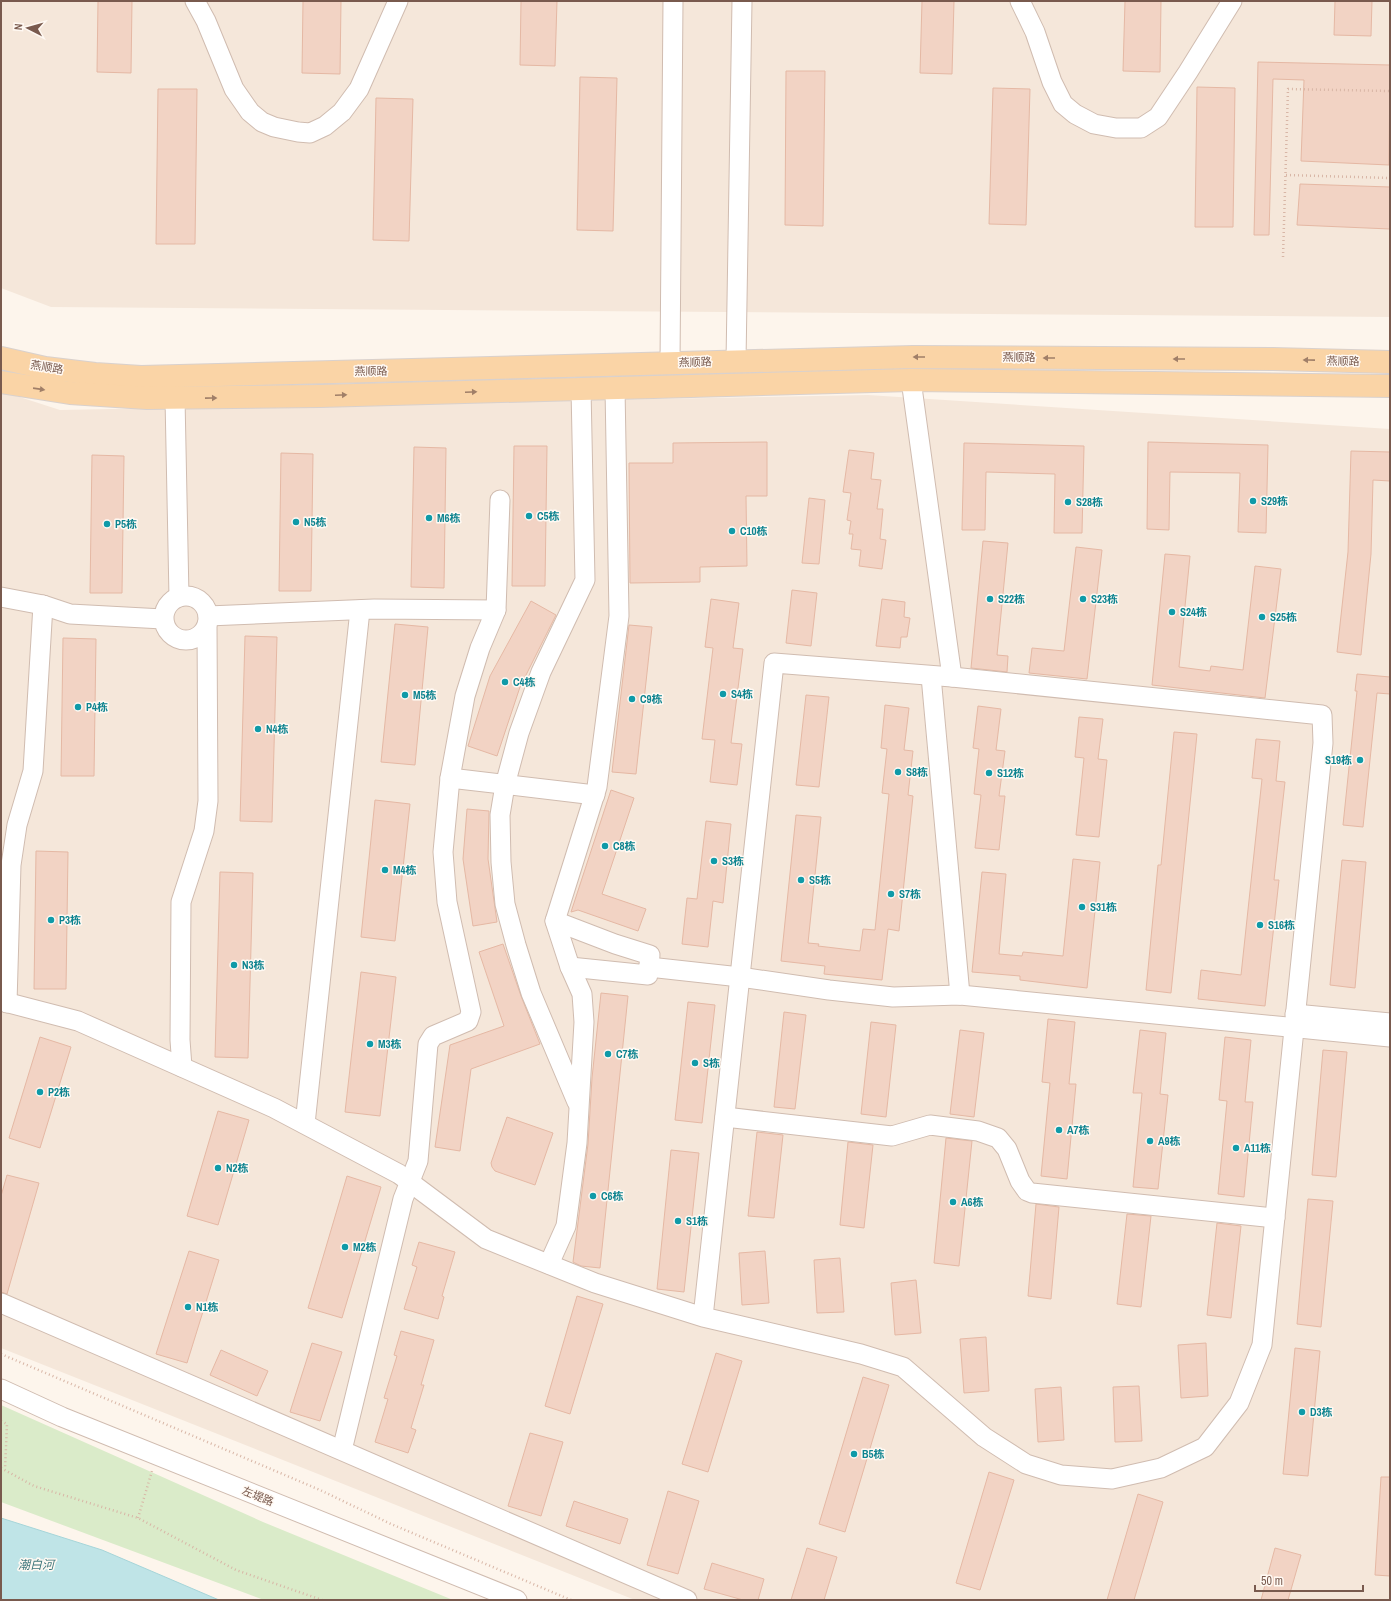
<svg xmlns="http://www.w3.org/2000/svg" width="1391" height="1601" font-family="'Archivo Narrow','Noto Sans SC',sans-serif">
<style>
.residential{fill:#f5e7da}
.green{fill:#daebc9}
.water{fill:#bfe4e7;stroke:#a6d5d9}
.building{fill:#f2d3c4;stroke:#e5b8a4}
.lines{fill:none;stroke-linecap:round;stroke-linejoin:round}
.minor-casing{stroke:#d0bcb0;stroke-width:21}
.major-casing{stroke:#d9d1cd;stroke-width:24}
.path{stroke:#d8b6a6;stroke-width:2.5;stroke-dasharray:1 3;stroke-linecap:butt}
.minor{stroke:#fff;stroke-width:19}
.major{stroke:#fad4a6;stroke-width:22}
.oneway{fill:#a07f68}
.culture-dot{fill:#0f9aa8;stroke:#fff9f3;stroke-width:1.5}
.labels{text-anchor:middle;stroke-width:3;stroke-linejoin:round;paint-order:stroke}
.street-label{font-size:11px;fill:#795a4e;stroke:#fff9f3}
.culture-label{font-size:11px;font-weight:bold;fill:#0d838f;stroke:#fff9f3;text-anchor:start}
.water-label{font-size:12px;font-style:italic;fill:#40787d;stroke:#fff9f3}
</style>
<rect width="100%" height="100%" fill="#fdf5ec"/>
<g class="residential">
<polygon points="1,1 1390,1 1390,317 51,307 1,288"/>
<polygon points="1,391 60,410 868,395 1390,429 1390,1600 635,1600 1,1348"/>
</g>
<polygon class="green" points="1,1405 263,1522 453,1600 264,1600 1,1502"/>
<polygon class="water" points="1,1518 102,1550 219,1600 1,1600"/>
<g class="building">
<polygon points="98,1 132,1 131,73 97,72"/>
<polygon points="303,1 341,1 340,74 302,73"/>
<polygon points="521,1 557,1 555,66 520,65"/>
<polygon points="922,1 954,1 952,74 920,73"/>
<polygon points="1125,1 1161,1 1160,72 1123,71"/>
<polygon points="1335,1 1372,1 1371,36 1334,35"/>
<polygon points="1258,62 1390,65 1389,165 1301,161 1304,80 1273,79 1269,235 1254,235"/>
<polygon points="786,71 825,71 823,226 785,225"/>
<polygon points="580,77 617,78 613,231 577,230"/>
<polygon points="1197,87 1235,88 1233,227 1195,227"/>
<polygon points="993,88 1030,89 1026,225 989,224"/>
<polygon points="158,89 197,89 195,244 156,244"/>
<polygon points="376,98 413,99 409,241 373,240"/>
<polygon points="1300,184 1390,187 1390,229 1297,225"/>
<polygon points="767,442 767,496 746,496 747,566 700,567 700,582 630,583 629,463 673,463 673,443"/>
<polygon points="1148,442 1268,445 1266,533 1238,532 1240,473 1170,472 1169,530 1147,529"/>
<polygon points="964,443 1084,446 1082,533 1054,533 1055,474 986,472 985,530 962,530"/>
<polygon points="514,446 547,446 545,586 512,586"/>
<polygon points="414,447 446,448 444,588 411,587"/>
<polygon points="849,450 874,453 871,479 881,480 877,509 883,509 880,539 886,540 882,569 859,566 861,550 851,549 853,534 849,534 851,521 847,520 851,493 843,492"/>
<polygon points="1351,451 1390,452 1390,481 1373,480 1371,554 1361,655 1337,652 1348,552"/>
<polygon points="281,453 313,454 311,591 279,591"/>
<polygon points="92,455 124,456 122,593 90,593"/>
<polygon points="809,498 825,500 819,564 802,563"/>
<polygon points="983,541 1008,543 997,655 1008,656 1007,672 971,668"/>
<polygon points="1076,547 1102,550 1087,679 1029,673 1032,648 1064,651"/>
<polygon points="1165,554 1190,556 1179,667 1210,671 1211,666 1243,670 1255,566 1281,569 1265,698 1152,685"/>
<polygon points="792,590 817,593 811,646 786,643"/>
<polygon points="711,599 739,603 733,648 743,649 731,743 742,744 737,785 710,782 715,740 702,739 713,648 705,647"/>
<polygon points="882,599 905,602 904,617 910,618 907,637 901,637 900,648 876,646"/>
<polygon points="531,601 556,615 520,687 497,756 468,746 490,676"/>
<polygon points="395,624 428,627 415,765 381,762"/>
<polygon points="629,625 652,627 636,774 612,772"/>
<polygon points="245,636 277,637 272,822 240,821"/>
<polygon points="63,638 96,639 94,776 61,776"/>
<polygon points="1357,674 1390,677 1390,694 1377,693 1363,827 1343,825 1357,691 1355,691"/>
<polygon points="806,695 829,697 819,787 796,785"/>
<polygon points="885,705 909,708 904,750 913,751 908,795 913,796 899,931 888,929 882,980 824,974 825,966 781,961 796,815 821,817 808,943 819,944 818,946 860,951 863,929 875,930 889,794 882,793 887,749 881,748"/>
<polygon points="978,706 1001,709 996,750 1005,751 999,796 1005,796 999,850 975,848 981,795 974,794 979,749 973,748"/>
<polygon points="1079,717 1103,719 1098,759 1107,760 1099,837 1076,835 1084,758 1075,757"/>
<polygon points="1174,732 1197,734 1171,993 1146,990 1158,865 1161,865"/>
<polygon points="1256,739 1280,741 1276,781 1285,782 1274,880 1279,880 1265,1006 1198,999 1201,970 1241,975 1262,779 1252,778"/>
<polygon points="611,790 634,798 602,894 646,909 638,931 578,910 571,912"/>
<polygon points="375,800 410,804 395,941 361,937"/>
<polygon points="467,809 489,811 488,859 497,922 473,926 463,859"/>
<polygon points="706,821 731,824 723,903 713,901 708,947 682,944 687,898 697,899"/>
<polygon points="36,851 68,852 66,989 34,989"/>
<polygon points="1073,859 1100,862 1087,988 1020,980 1020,976 972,972 982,872 1006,874 999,954 1022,956 1023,952 1063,956"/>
<polygon points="1342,860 1366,862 1355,988 1330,985"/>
<polygon points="220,872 253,873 248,1058 215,1057"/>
<polygon points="503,944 521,996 540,1044 471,1069 460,1151 435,1147 450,1045 504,1026 479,952"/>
<polygon points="361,972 396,977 380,1116 345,1112"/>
<polygon points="601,993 628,996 600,1268 581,1266 573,1262 588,1144 592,1078"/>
<polygon points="688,1002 715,1005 702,1123 675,1120"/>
<polygon points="784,1012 806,1015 795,1109 774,1107"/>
<polygon points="1048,1019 1075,1022 1069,1084 1076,1084 1067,1179 1041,1176 1050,1083 1042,1082"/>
<polygon points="871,1022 896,1025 886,1117 861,1114"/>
<polygon points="960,1030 984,1033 974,1117 950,1114"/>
<polygon points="1140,1030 1166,1033 1160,1094 1168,1095 1158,1189 1133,1187 1142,1093 1133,1093"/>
<polygon points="40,1037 71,1047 40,1148 9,1138"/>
<polygon points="1225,1037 1251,1040 1245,1102 1253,1102 1244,1197 1218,1194 1227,1101 1219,1100"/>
<polygon points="1323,1050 1347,1052 1336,1177 1312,1175"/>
<polygon points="218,1111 249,1120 218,1225 187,1216"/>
<polygon points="507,1117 553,1133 535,1185 495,1171 492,1167 491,1163"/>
<polygon points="757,1132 783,1135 774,1218 748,1216"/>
<polygon points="946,1138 972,1141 959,1266 934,1263"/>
<polygon points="848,1142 873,1145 864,1228 840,1225"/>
<polygon points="671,1150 699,1153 684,1292 657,1289"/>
<polygon points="7,1175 39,1183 7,1294 1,1292 1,1196"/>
<polygon points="347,1176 381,1187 342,1318 308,1308"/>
<polygon points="1308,1199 1333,1201 1321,1327 1297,1324"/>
<polygon points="1036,1204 1059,1207 1051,1299 1028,1296"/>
<polygon points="1127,1214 1151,1216 1141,1307 1117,1304"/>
<polygon points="1217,1223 1241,1226 1231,1318 1207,1315"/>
<polygon points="419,1242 455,1252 442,1296 444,1297 438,1319 404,1309 417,1267 412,1265"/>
<polygon points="189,1251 219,1260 187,1363 156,1354"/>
<polygon points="765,1251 769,1303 742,1305 739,1253"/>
<polygon points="840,1258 844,1312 817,1313 814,1260"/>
<polygon points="916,1280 921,1333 895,1335 891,1283"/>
<polygon points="577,1296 603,1304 570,1414 545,1406"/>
<polygon points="401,1331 434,1340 421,1385 424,1385 411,1428 416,1430 408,1453 375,1442 388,1399 384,1398 397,1356 394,1355"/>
<polygon points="986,1337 989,1391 964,1393 960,1339"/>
<polygon points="312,1343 342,1352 320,1421 290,1412"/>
<polygon points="1206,1343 1208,1396 1181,1398 1178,1345"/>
<polygon points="1295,1348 1320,1351 1308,1476 1283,1474"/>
<polygon points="221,1350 268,1371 257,1396 210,1375"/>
<polygon points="716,1353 742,1361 708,1472 682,1464"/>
<polygon points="863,1377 889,1385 845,1532 819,1524"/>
<polygon points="1139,1386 1142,1441 1115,1442 1113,1387"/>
<polygon points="1061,1387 1064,1440 1038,1442 1035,1389"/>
<polygon points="530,1433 563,1442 541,1516 508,1506"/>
<polygon points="989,1472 1014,1480 980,1590 956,1583"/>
<polygon points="1381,1477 1390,1477 1390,1576 1375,1575"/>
<polygon points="668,1491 699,1501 678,1574 647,1565"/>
<polygon points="1138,1494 1163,1502 1134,1600 1107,1600"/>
<polygon points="574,1501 628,1519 620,1544 566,1526"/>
<polygon points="807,1548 837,1557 824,1600 791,1600"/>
<polygon points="1275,1548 1301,1555 1288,1600 1261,1600"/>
<polygon points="712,1563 764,1579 758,1600 743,1600 704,1589"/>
</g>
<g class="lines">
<g class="minor-casing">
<g id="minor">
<polyline points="195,1 206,21 234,89 250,112 262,122 274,127 298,132 310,133 325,126 342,112 359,89 398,1"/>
<polyline points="1020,1 1035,32 1052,82 1063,104 1075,114 1094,124 1116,128 1141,128 1158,117 1188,72 1232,1"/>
<polyline points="736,361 742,1"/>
<polyline points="670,363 673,1"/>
<polyline points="911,380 952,677"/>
<polyline points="175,398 179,597"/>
<circle cx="186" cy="618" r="22"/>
<polyline points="1,597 43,605 70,614 163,619"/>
<polyline points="208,616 374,609 496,610"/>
<polyline points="931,676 960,995"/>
<polyline points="450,778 595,795"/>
<polyline points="555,921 615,944 650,955 648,975 570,967"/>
<polyline points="649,967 740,977 829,990 893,997 960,995 1390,1037"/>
<polyline points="1,1001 78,1021 274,1108 399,1174 486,1239 595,1283 703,1317 861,1354 903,1367 984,1437 1026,1464 1061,1475 1112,1479 1161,1468 1205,1447 1239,1403 1262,1345 1323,743 1322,715 952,677 774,663 703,1317"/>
<polyline points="7,1003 11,865 17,825 33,771 43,605"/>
<polyline points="1295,1014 1390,1023"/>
<polyline points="182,1067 180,1040 181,902 204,831 208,801 207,625"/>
<polyline points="577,1102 531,993 516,945 505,904 501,862 500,815 505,785 519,733 541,672 585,580 581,389"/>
<polyline points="725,1117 892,1136 930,1125 978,1131 998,1138 1007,1149 1020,1181 1027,1191 1032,1193 1275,1218"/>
<polyline points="305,1124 360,610"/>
<polyline points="549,1264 566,1226 577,1143 584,1022 582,994 570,967 555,921 597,787 619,616 615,388"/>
<polyline points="1,1303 687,1600"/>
<polyline points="1,1389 62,1417 517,1600"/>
<polyline points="344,1442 403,1199 418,1161 428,1044 433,1036 468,1021 471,1012 447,902 443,852 450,778 465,696 480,648 496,610 500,500"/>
</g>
</g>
<g class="major-casing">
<g id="major">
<polyline points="1,358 45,368 95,374 141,377 913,357 1273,359 1390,362"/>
<polyline points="1,382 70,393 147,398 320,396 911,380 1390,386"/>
</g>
</g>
<g class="path">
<polyline points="1286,175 1390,178"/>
<polyline points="1283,257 1288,89 1390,91"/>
<polyline points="1,1354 320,1490 391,1524 571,1600"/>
<polyline points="1,1421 7,1424 5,1469"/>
<polyline points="1,1468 34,1486 138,1518 236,1570 322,1600"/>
<polyline points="138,1518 152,1471"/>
</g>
<use href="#minor" class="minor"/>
<use href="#major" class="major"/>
</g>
<defs><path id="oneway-solid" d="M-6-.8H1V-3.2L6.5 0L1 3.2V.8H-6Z"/></defs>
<g class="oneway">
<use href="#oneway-solid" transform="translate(919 357) rotate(-180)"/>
<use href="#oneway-solid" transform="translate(1049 358) rotate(-180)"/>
<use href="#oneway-solid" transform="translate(1179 359) rotate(-180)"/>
<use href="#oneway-solid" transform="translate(1309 360) rotate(-179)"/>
<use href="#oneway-solid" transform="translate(39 389) rotate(8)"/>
<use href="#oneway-solid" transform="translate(471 392) rotate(-2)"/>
<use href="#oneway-solid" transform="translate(341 395) rotate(-2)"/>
<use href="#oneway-solid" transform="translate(211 398) rotate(-1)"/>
</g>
<g class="culture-dot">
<circle cx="1253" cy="501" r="4"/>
<circle cx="1068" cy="502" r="4"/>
<circle cx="529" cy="516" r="4"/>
<circle cx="429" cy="518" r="4"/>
<circle cx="296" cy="522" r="4"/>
<circle cx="107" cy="524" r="4"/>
<circle cx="732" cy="531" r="4"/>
<circle cx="990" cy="599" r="4"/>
<circle cx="1083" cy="599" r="4"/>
<circle cx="1172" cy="612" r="4"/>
<circle cx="1262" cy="617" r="4"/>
<circle cx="505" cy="682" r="4"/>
<circle cx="723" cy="694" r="4"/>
<circle cx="405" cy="695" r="4"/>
<circle cx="632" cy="699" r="4"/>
<circle cx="78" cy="707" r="4"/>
<circle cx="258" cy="729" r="4"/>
<circle cx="1360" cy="760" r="4"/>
<circle cx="898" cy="772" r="4"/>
<circle cx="989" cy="773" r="4"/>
<circle cx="605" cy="846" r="4"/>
<circle cx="714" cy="861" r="4"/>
<circle cx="385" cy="870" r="4"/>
<circle cx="801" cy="880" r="4"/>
<circle cx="891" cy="894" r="4"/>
<circle cx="1082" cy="907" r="4"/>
<circle cx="51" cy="920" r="4"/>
<circle cx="1260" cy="925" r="4"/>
<circle cx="234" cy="965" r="4"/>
<circle cx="370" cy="1044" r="4"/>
<circle cx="608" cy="1054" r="4"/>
<circle cx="695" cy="1063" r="4"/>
<circle cx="40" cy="1092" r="4"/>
<circle cx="1059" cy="1130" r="4"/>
<circle cx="1150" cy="1141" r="4"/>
<circle cx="1236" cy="1148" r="4"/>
<circle cx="218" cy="1168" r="4"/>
<circle cx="593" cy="1196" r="4"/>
<circle cx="953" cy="1202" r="4"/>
<circle cx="678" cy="1221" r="4"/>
<circle cx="345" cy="1247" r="4"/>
<circle cx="188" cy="1307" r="4"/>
<circle cx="1302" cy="1412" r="4"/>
<circle cx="854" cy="1454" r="4"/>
</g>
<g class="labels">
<g class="street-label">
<text x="1019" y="361">燕顺路</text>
<text transform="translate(1343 361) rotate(1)" y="4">燕顺路</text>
<text transform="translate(695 362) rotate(-2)" y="4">燕顺路</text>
<text transform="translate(47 367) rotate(9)" y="4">燕顺路</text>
<text transform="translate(371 371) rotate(-1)" y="4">燕顺路</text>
<text transform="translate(258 1496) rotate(22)" y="4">左堤路</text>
</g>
<g class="culture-label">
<text x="1261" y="505">S29栋</text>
<text x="1076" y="506">S28栋</text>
<text x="537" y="520">C5栋</text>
<text x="437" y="522">M6栋</text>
<text x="304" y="526">N5栋</text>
<text x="115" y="528">P5栋</text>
<text x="740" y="535">C10栋</text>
<text x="998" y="603">S22栋</text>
<text x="1091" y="603">S23栋</text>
<text x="1180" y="616">S24栋</text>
<text x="1270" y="621">S25栋</text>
<text x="513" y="686">C4栋</text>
<text x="731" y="698">S4栋</text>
<text x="413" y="699">M5栋</text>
<text x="640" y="703">C9栋</text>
<text x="86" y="711">P4栋</text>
<text x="266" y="733">N4栋</text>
<text x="1352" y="764" text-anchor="end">S19栋</text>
<text x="906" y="776">S8栋</text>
<text x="997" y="777">S12栋</text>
<text x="613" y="850">C8栋</text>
<text x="722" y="865">S3栋</text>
<text x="393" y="874">M4栋</text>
<text x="809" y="884">S5栋</text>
<text x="899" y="898">S7栋</text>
<text x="1090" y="911">S31栋</text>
<text x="59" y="924">P3栋</text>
<text x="1268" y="929">S16栋</text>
<text x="242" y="969">N3栋</text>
<text x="378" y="1048">M3栋</text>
<text x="616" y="1058">C7栋</text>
<text x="703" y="1067">S栋</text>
<text x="48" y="1096">P2栋</text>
<text x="1067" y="1134">A7栋</text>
<text x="1158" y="1145">A9栋</text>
<text x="1244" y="1152">A11栋</text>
<text x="226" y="1172">N2栋</text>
<text x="601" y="1200">C6栋</text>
<text x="961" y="1206">A6栋</text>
<text x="686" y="1225">S1栋</text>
<text x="353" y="1251">M2栋</text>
<text x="196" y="1311">N1栋</text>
<text x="1310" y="1416">D3栋</text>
<text x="862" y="1458">B5栋</text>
</g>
<g class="water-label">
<text x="36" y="1569">潮白河</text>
</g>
</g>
<rect width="1391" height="1601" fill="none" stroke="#795a4e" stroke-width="4"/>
<g transform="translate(28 28) rotate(276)" stroke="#fff9f3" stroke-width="3" paint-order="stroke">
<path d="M0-3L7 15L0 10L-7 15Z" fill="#795a4e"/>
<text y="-6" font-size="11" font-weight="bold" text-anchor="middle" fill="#795a4e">N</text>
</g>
<path d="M1255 1585v6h108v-6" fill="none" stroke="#795a4e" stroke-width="2"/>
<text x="1261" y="1585" font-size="12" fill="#795a4e" stroke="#fff9f3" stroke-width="3" paint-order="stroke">50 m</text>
</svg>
